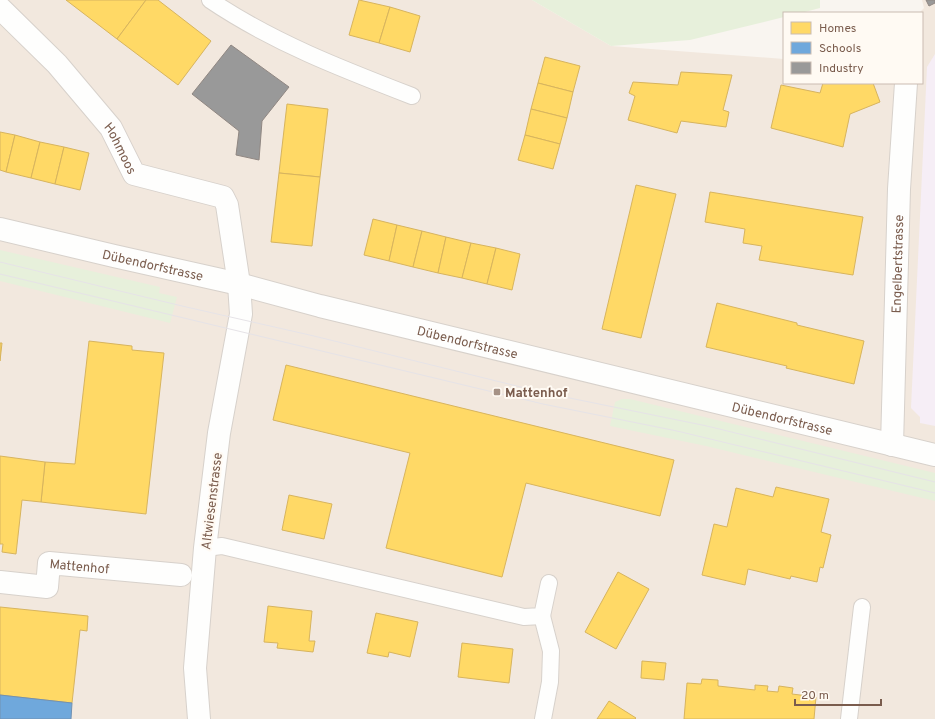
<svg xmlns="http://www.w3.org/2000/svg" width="935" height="719" font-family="Overpass,sans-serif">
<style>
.residential{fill:#f2e8de}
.education{fill:#f6eef6}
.green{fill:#e7f0db}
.homes{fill:#ffd966;stroke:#d7b45e}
.schools{fill:#6fa8dc;stroke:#7291b1}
.industry{fill:#999;stroke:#908782}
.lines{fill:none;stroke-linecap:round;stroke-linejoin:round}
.service-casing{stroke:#d7d1cb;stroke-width:18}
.pedestrian-casing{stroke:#d7d1cb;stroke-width:24}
.minor-casing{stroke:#d7d1cb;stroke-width:24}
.tertiary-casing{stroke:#d7d1cb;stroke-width:24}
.service{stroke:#fefefd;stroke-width:16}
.pedestrian{stroke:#fefefd;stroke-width:22}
.minor{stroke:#fefefd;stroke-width:22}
.tertiary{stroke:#fefefd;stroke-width:22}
.tram{stroke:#e6e3e7;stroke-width:1}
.poi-dot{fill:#a69286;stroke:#fffaf3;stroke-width:1.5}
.labels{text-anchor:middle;stroke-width:4;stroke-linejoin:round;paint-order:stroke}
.street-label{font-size:13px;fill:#7a5c4d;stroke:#fffaf3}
.poi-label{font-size:13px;font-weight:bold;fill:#7a5c4d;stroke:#fffaf3;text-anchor:start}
</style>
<rect width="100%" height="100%" fill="#f9f5f0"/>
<polygon class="residential" points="0,0 532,0 611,46 784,59 784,83 922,83 922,13 919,13 924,8 922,0 935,0 935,719 0,719"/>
<polygon class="education" points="935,54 935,426 920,423 920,417 911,408 927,67"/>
<g class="green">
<polygon points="532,0 820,0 820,8 801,13 784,13 784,17 690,40 611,46"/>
<polygon points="0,250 160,287 159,293 177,297 170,323 0,281"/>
<polygon points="622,399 630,399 935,473 935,501 706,446 610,426 615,402"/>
</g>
<g class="homes">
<polygon points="66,0 146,0 117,39"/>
<polygon points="146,0 158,0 211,41 178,85 117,39"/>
<polygon points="359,0 390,7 379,43 349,35"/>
<polygon points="390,7 420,16 410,52 379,43"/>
<polygon points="545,57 580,66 573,92 538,83"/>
<polygon points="681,72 732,75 723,110 729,112 726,127 681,121 677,133 628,120 635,96 629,93 633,82 678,85"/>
<polygon points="538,83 573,92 567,118 531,109"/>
<polygon points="823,83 873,83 880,102 850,114 843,147 771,128 781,85 820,93"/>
<polygon points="287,104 328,109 320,177 279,173"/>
<polygon points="531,109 567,118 560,144 525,135"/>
<polygon points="0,132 15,135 6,172 0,170"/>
<polygon points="15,135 40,142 31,178 6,172"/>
<polygon points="525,135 560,144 553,169 518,160"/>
<polygon points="40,142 64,147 55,184 31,178"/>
<polygon points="64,147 89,153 80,190 55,184"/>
<polygon points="279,173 320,177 312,246 271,242"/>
<polygon points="636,185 676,194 641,338 602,329"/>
<polygon points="710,192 863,217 853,275 759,260 762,246 743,243 745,229 705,222"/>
<polygon points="373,219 397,225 389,261 364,255"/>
<polygon points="397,225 422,231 413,267 389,261"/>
<polygon points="422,231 446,237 438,273 413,267"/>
<polygon points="446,237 471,243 462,278 438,273"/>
<polygon points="471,243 496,248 487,284 462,278"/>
<polygon points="496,248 520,254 512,290 487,284"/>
<polygon points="717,303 797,323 797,325 864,341 854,384 786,368 787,366 706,347"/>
<polygon points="89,341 132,346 132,350 164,353 146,514 41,502 45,462 75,464"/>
<polygon points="0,343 2,343 0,361"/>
<polygon points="286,365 674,460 660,516 526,483 502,577 386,548 410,453 273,420"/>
<polygon points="0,456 45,462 41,502 22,500 16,554 2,552 3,544 0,544"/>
<polygon points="776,487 829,499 821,532 831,535 823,568 820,567 817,582 791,576 790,579 748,569 745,585 702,575 714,524 727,527 736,488 773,497"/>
<polygon points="289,495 332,504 324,539 282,530"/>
<polygon points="618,572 649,589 616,649 585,632"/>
<polygon points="268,606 312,611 309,641 315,641 313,652 277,648 278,643 264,642"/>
<polygon points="0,607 88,616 87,631 80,630 72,703 0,695"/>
<polygon points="376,613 418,622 410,657 389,652 388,657 367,653"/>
<polygon points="462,643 513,649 509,683 458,677"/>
<polygon points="642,661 666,663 664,680 641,678"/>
<polygon points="702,679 718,680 718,686 755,690 755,685 768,686 767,691 778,692 779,686 793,688 792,694 816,697 814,719 684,719 687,683 701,684"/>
<polygon points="609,701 636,718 635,719 597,719"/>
</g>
<polygon class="schools" points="0,695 72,703 71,719 0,719"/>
<g class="industry">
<polygon points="926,0 935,0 935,3 929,6"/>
<polygon points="231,45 289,87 262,121 259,160 236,155 239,131 192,94"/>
</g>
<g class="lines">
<g class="service-casing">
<g id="service">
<path d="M210 0C272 42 342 69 412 96"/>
<polyline points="205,548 222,546 524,617 542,616 549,583"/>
<polyline points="542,616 551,651 550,682 543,719"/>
<polyline points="849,719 862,607"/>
</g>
</g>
<g class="pedestrian-casing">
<g id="pedestrian">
<path id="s1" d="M0 582 47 587 49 563 181 575"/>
</g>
</g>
<g class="minor-casing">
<g id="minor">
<path id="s2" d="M0 8 57 64 111 128 134 174 223 197 227 205 239 284 241 314 219 433 205 548 195 668 199 719"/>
<path id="s3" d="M892 445 899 189 906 83"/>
</g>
</g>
<g class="tertiary-casing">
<g id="tertiary">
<path id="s4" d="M0 229 114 256 239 284 320 306 935 455"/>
</g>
</g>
<use href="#service" class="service"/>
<use href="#pedestrian" class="pedestrian"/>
<use href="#minor" class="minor"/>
<use href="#tertiary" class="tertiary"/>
<g class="tram">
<polyline points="0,262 182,306 314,336 545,393 707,426 935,482"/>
<polyline points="0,274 543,404 677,431 935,493"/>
</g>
</g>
<rect class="poi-dot" x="493" y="388" width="8" height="8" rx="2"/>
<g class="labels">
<g class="street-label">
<text dy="5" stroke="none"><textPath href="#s2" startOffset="186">Hohmoos</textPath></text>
<text dy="5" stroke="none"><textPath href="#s4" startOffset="157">Dübendorfstrasse</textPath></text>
<text dy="5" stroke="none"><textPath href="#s3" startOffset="181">Engelbertstrasse</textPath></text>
<text dy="5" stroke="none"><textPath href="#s4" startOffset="481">Dübendorfstrasse</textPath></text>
<text dy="5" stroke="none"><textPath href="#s4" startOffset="805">Dübendorfstrasse</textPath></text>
<text transform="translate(211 501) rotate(-83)" y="5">Altwiesenstrasse</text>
<text dy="5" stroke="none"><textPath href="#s1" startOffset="102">Mattenhof</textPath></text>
</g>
<g class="poi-label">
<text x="505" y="397">Mattenhof</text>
</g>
</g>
<rect x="783" y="12" width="140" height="72" fill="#fffaf3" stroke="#cabbb1"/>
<rect x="791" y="22" width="20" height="12" fill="#ffd966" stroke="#cabbb1"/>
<text x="819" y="32" font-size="12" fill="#7a5c4d">Homes</text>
<rect x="791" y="42" width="20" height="12" fill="#6fa8dc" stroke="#cabbb1"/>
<text x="819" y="52" font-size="12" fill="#7a5c4d">Schools</text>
<rect x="791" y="62" width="20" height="12" fill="#999999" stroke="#cabbb1"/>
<text x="819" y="72" font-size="12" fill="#7a5c4d">Industry</text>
<path d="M795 699v6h86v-6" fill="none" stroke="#7a5c4d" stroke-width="2"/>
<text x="801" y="699" font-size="12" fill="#7a5c4d" stroke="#fffaf3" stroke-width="3" paint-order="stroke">20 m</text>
</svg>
